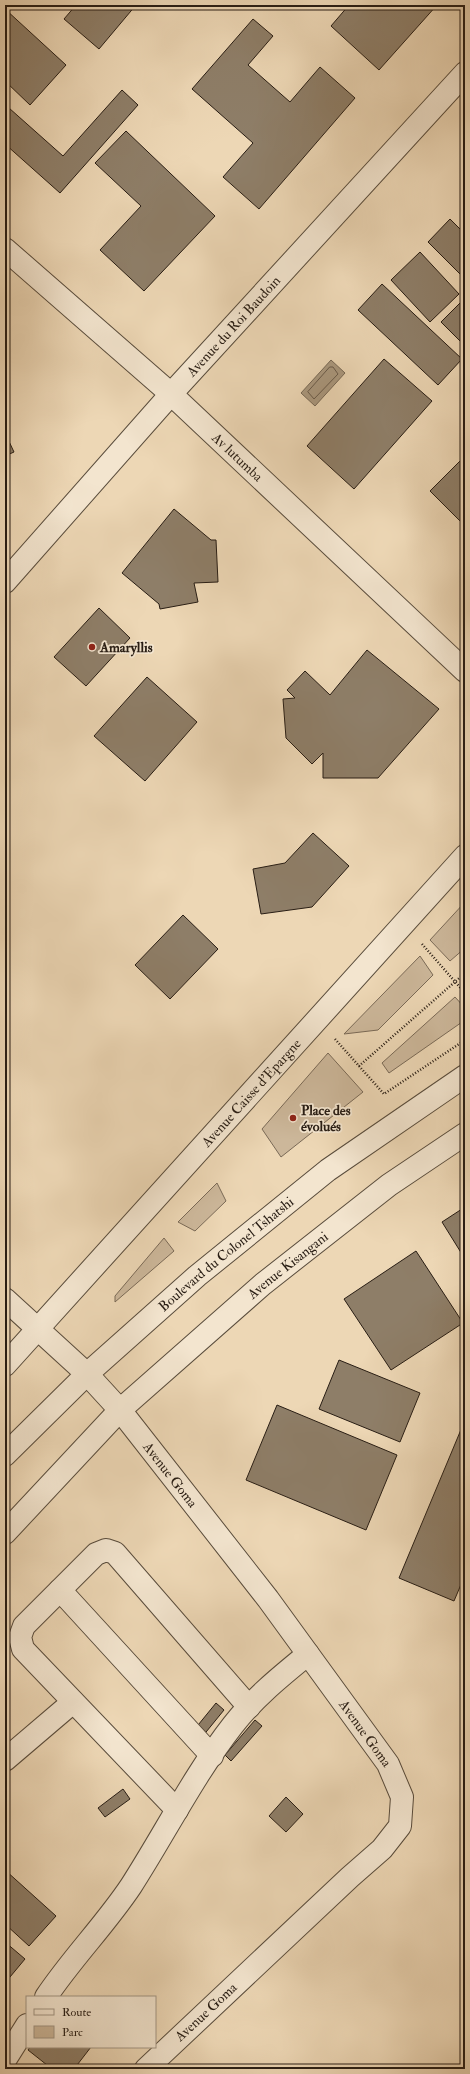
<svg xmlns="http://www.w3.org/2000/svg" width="470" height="2074" font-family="'IM FELL Double Pica',serif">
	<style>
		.green { fill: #ccb79a; stroke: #7a6a57 }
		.water { fill: #aa987e; stroke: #766754 }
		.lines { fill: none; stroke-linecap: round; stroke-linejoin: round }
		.shore { stroke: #695a49; stroke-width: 1 }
		.building { fill: #8e7e68; stroke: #281d14 }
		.minor-casing { stroke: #594c3c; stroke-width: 24 }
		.path { stroke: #281d14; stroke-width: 2.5; stroke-dasharray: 1 2; stroke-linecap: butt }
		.minor { stroke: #f3e5cf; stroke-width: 22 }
		.poi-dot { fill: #8f2418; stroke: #f3e5cf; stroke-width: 1.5 }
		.labels { text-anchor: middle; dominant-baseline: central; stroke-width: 3.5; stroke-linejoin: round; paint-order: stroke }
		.street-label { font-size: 14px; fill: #281d14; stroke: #f3e5cf }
		.poi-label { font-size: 14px; font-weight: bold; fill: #281d14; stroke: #f3e5cf; text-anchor: start }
	</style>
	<rect width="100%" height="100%" fill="#edd7b5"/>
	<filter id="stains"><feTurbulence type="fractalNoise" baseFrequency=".005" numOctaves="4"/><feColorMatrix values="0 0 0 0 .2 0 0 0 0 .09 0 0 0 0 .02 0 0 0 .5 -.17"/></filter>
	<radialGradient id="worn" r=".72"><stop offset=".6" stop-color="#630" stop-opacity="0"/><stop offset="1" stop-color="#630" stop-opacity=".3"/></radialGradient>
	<!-- green -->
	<path class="green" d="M465,902V948L450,961L430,940Z
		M420,956L433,975L378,1030L344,1034Z
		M455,997L465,1008V1020L389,1073L382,1063Z
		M328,1053L363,1092L281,1157L262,1129Z
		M217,1183L226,1201L195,1231L178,1222Z
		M164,1238L174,1251L115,1302V1296Z"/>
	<!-- water -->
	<path class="water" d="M331,360L345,373L315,406L301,393Z"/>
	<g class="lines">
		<!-- shore -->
		<path class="shore" d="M330,367H333L338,374L314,399L308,392Z"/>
	</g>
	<!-- building -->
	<path class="building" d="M76,5H136L99,49L64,19Z
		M349,5H437L379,70L331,26Z
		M5,9L66,65L30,105L5,81Z
		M253,19L273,36L248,65L290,102L320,67L355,98L259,209L223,177L253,143L192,89Z
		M122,90L138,105L60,193L5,144V112L9,108L63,156Z
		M126,131L215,216L144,291L100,250L141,206L95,163Z
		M450,219L465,234V279L428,242Z
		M420,252L459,294L430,322L391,280Z
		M382,284L462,359L438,385L358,310Z
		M465,298V346L441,322Z
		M384,359L432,401L354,489L307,446Z
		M5,433L14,452L5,456Z
		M460,461L465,466V526L430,491Z
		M174,509L211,540H216L218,582L194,583L198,602L160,609L159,604L122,573Z
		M99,608L130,638L86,686L54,657Z
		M367,650L439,709L378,778H323V753L312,764L286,738L283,699L295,698L287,690L305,671L330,695Z
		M147,677L197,722L145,781L94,736Z
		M313,833L349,866L312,907L261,914L253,869L285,863Z
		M183,915L218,949L170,999L135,965Z
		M465,1207V1259L442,1222Z
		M416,1251L463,1323L391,1370L344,1299Z
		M339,1360L420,1393L400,1442L319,1409Z
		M277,1405L397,1455L366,1530L246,1480Z
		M465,1420V1575L454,1601L399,1578Z
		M216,1703L224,1710L202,1737L194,1730Z
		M255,1720L262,1726L231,1761L225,1755Z
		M123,1789L130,1799L105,1817L98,1808Z
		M286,1797L303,1814L286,1832L269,1816Z
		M5,1870L56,1916L29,1946L5,1924Z
		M5,1942L25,1959L5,1983Z
		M30,2047H91L74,2069H52L28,2050Z"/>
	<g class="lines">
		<!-- minor casing -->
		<g class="minor-casing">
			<g id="minor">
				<path id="s1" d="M5,249L171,394L465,671"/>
				<path id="s2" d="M5,582L171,394L465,73"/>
				<path id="s3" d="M5,1299L87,1374L120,1410L268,1599L388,1764L402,1797L400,1826L382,1849L350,1877L146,2069"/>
				<path id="s4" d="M5,1365L465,856"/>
				<path id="s5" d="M5,1455L87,1374L197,1276L328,1170L465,1076"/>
				<path id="s6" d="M5,1533L120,1410L263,1284L389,1185L465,1134"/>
				<path d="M60,1590L212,1756"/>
				<path d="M5,1760L73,1702"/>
				<path d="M177,1810L23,1649L20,1637L24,1626L96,1554L106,1550L115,1553L249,1707"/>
				<path d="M46,1997C72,1958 105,1925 131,1886C165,1833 194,1775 233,1725C255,1697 281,1676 308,1654"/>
				<path d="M5,2060L27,2025"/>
			</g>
		</g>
		<!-- path -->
		<path class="path" d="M422,944L465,993
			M335,1039L359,1066L465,973
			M359,1066L384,1094L465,1040"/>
		<!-- minor -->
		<use href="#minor" class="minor"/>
	</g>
	<!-- markers -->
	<g class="poi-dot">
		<circle cx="92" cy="647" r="4"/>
		<circle cx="293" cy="1118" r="4"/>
	</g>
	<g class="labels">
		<!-- street labels -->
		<g class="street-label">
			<text stroke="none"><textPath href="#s2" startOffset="343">Avenue du Roi Baudoin</textPath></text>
			<text stroke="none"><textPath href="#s1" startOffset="312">Av lutumba</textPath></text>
			<text stroke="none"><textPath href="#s4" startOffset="367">Avenue Caisse d'Epargne</textPath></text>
			<text stroke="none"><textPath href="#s5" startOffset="299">Boulevard du Colonel Tshatshi</textPath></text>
			<text stroke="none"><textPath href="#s6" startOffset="390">Avenue Kisangani</textPath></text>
			<text stroke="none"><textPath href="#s3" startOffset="242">Avenue Goma</textPath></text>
			<text stroke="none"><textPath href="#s3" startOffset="566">Avenue Goma</textPath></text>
			<text transform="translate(206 2012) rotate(-43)">Avenue Goma</text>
		</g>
		<!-- poi labels -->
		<g class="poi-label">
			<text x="100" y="647">Amaryllis</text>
			<text x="301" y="1110">Place des<tspan x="301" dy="16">évolués</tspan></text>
		</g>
	</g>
	<!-- margin -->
	<rect width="470" height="2074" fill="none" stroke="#edd7b5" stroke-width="20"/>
	<rect x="6" y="6" width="458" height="2062" fill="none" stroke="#281d14" stroke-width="2"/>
	<rect x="10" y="10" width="450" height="2054" fill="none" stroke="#281d14"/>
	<!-- legend -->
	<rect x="26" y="1996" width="130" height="52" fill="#f3e5cf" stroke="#a29584"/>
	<rect x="34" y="2009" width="20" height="6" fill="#f3e5cf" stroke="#a29584"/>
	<text x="62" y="2016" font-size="12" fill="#281d14">Route</text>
	<rect x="34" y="2026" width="20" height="12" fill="#ccb79a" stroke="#a29584"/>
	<text x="62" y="2036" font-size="12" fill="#281d14">Parc</text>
	<rect width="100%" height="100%" filter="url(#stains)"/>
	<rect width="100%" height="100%" fill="url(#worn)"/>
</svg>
